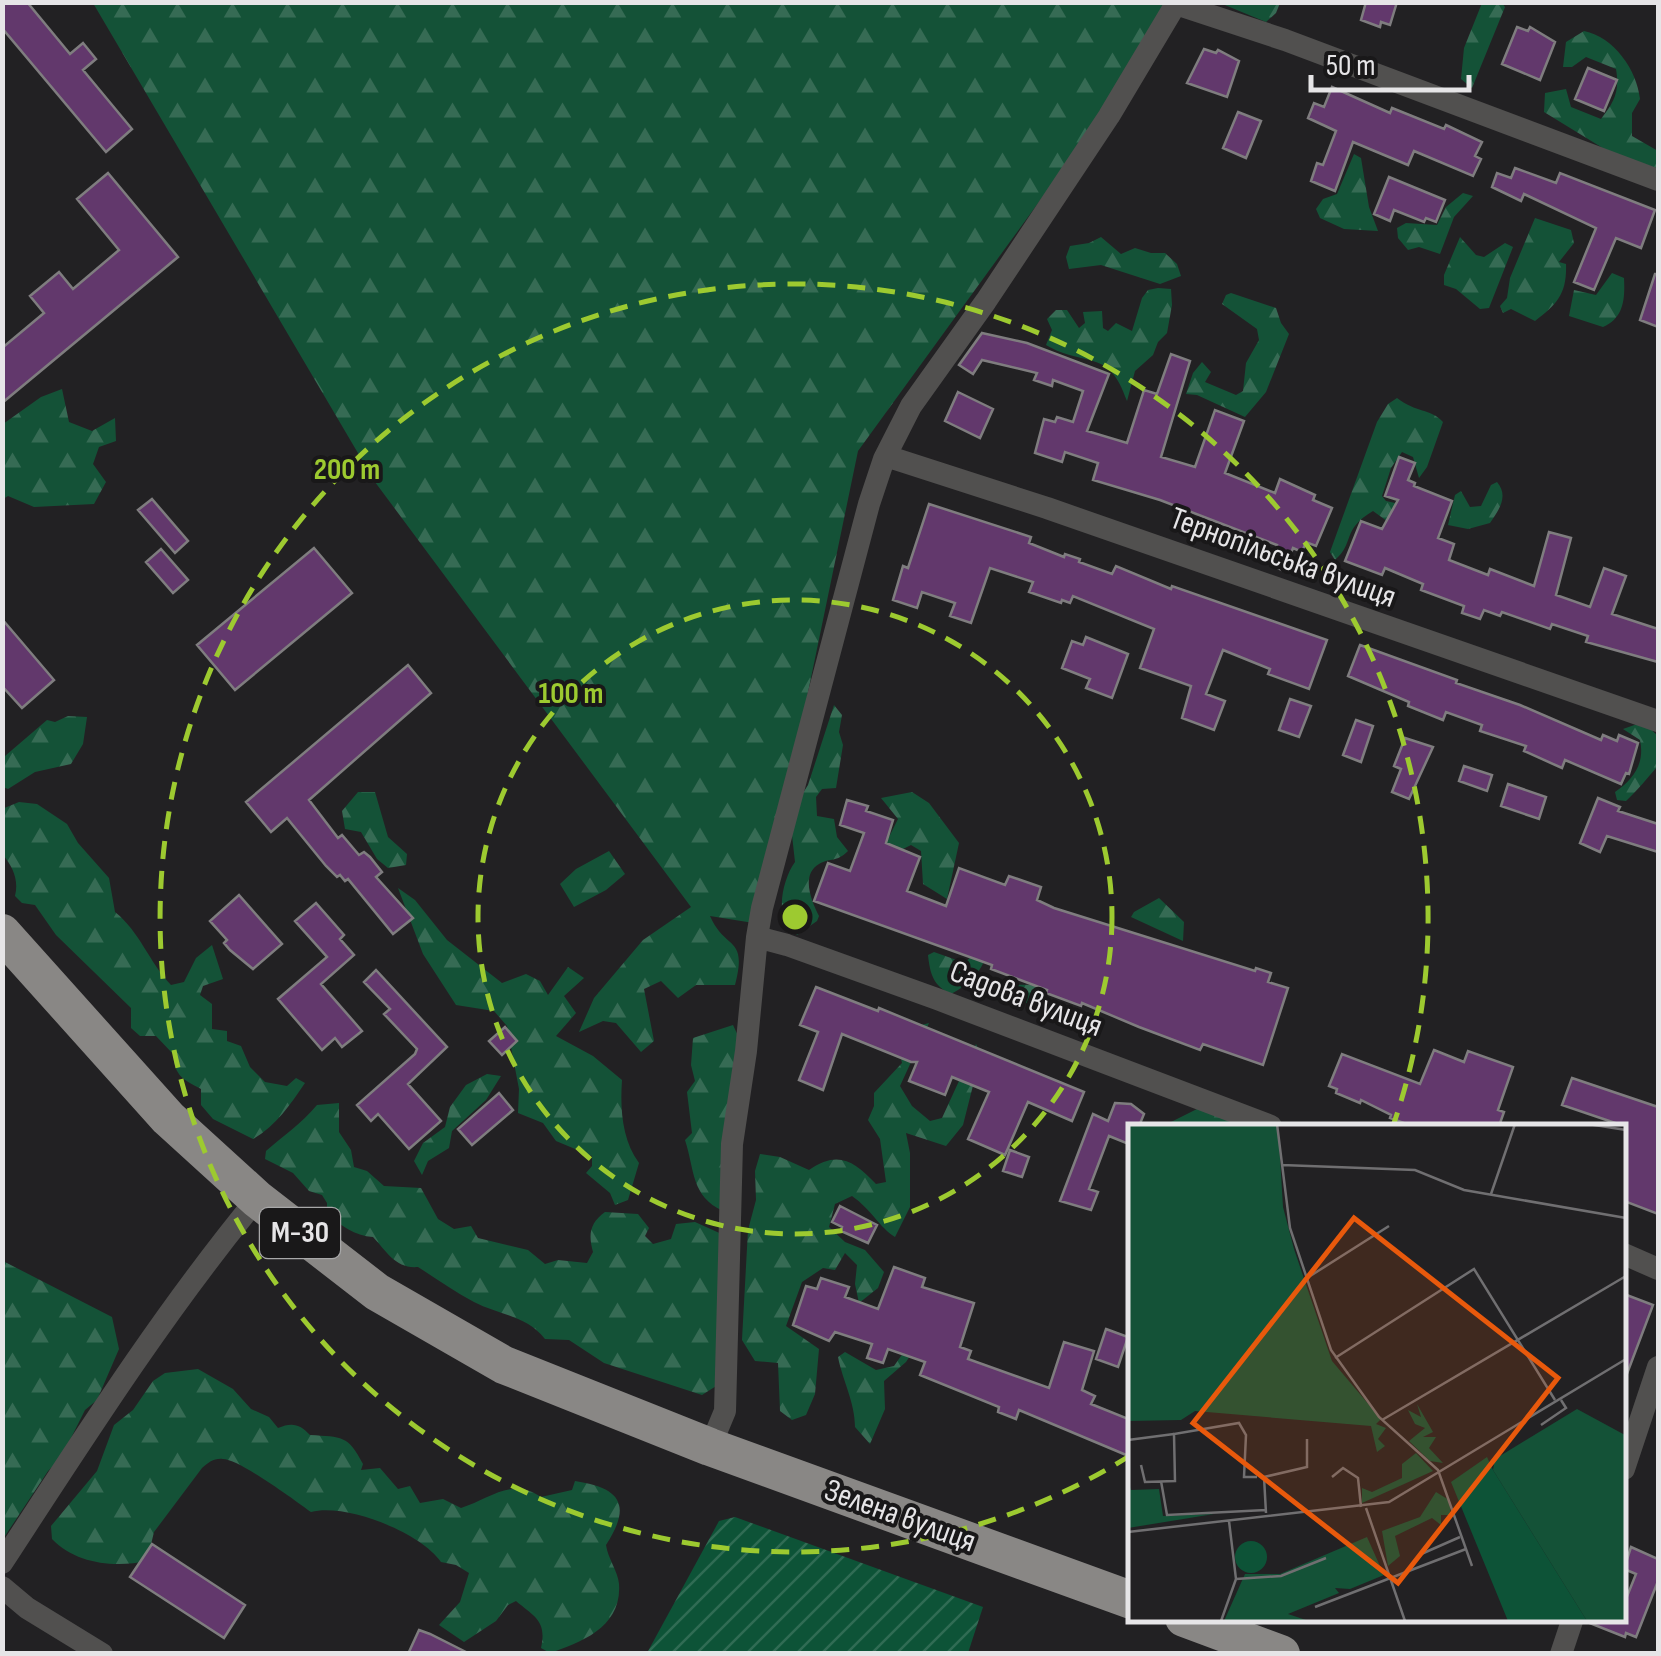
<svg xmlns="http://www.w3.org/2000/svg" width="1661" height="1656" font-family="'Sofia Sans Condensed',sans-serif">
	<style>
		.forest { fill: url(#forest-firs) }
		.garden { fill: url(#garden-furrows) }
		.building { fill: #62386c; stroke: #7f7d7f; stroke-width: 2.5 }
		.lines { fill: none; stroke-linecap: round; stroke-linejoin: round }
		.minor { stroke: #51504f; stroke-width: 22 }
		.trunk { stroke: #898785; stroke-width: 38 }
		.ring { fill: none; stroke: #9dca30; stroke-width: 5; stroke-dasharray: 18 12 }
		.labels { text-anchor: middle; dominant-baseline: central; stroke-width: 8; stroke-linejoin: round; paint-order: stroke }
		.shield { fill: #191819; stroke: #a8a8a9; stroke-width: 2.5 }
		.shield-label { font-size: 30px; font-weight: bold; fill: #e6e5e7 }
		.street-label { font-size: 32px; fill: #e6e5e7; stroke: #191819 }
		.inset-road { fill: none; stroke: #706f71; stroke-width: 2.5 }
		.view { fill: #e8590c; fill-opacity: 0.15; stroke: #e8590c; stroke-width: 5 }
		.inset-edge { fill: none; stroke: #e6e5e7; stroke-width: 5 }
		.centre { fill: #9dca30; stroke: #191819; stroke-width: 5 }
		.ring-label { font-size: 30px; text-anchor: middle; font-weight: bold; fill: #9dca30; stroke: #191819; stroke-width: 8; stroke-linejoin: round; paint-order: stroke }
	</style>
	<defs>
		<pattern id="forest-firs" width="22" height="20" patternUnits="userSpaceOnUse" patternTransform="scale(2.5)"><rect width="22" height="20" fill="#145237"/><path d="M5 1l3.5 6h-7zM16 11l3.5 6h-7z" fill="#366b54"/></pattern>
		<pattern id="garden-furrows" width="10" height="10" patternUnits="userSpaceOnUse" patternTransform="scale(2.5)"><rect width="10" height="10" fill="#0d5337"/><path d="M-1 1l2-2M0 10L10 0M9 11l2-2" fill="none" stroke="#306c54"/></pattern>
	</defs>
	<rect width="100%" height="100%" fill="#222123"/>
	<!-- forest -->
	<path class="forest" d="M93,3H1168L1102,115L858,451L760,924L710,916C725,951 748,935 735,985H696L678,998L661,981L644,989L654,1041L641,1052L616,1023L603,1021L579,1032L594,998L643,940L691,907L375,482Z
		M1220,3H1280L1276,13L1266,22Z
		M1482,3H1502L1505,7L1472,88L1461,79L1464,48Z
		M1584,31C1614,37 1637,70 1640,99L1632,113V136L1658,151V169L1606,150L1544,112L1545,93L1566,89L1571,107L1601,119C1614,102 1620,92 1616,69L1586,57L1572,67H1563L1566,42Z
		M1354,154L1361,158L1369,207L1378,231L1344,229L1320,218L1316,209L1323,199L1337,194Z
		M1463,193L1473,196L1454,217L1440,254L1419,247L1408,250L1398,238L1397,228L1406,223L1437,225L1446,207Z
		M1535,218L1571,230L1574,243L1559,262L1566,264C1567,294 1557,304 1535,321L1511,309L1503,313L1500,306L1507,298L1510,278Z
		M1101,237L1121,254L1135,248L1151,253H1165L1177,264L1181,276L1160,284L1101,265L1069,269L1066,257L1070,246L1089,243Z
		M1460,237L1476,255L1484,257L1505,243L1513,247L1489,308L1480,309L1456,289L1444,285V275Z
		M1612,273L1624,278C1625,299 1624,318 1603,327L1569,316L1574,290L1596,295Z
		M1158,288L1171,289L1172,305L1167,333L1158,342L1153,355L1135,371L1127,401C1109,347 1085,368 1046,345L1052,330L1047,319L1056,310H1067L1079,328L1085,323L1083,312L1102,311L1103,328L1108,331L1116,323L1132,331L1142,298L1148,290Z
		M1231,293L1276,308L1281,323L1289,334L1266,392L1245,417L1197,395L1186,394L1193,373L1202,362L1211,372L1205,382L1236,395L1243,391L1246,363L1259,340L1257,329L1222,304L1226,295Z
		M62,389L69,422L92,431L115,418L116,441L99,447L93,464L106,482L94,504L34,507L8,496L3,499V424L41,397Z
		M1397,398C1416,413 1430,408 1443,422L1427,467L1419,478L1413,457L1402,452L1391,468L1382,496L1386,501L1395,503L1407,516L1391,524L1373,511C1341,530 1355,543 1335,560L1330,552L1377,422L1388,404Z
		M1497,482C1509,496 1499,510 1490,523L1468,529L1448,525L1455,495L1461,491L1470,507L1481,506L1491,485Z
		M834,705L842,715L839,732L843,745L836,788L822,789L816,797L817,816L834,819L837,837L848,851C836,863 831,857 819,864C800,875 812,902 819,916L817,921L797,935C792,927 785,923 783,913C779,899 786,874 795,862L791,826L796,804L808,785Z
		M68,716L87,717L83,744L71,764L35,772L8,789L3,787V755L5,756L47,720L55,722Z
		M1643,722L1658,736V766C1647,778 1638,790 1626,801L1617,800L1615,792C1634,779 1645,763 1640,740L1623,729Z
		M358,792H375L388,837L407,854L406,865L388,868L377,859L361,832L345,829L342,811Z
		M912,792L929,803L959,843L947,899L923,884L921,851L911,845L899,851L884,847L898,819L881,798Z
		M19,802L37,804L67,824L78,843L109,878L115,912C140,932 149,962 171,985L184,982L196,958L212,945L223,979L203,986L200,995L212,1004V1029L227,1031V1041L241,1046L250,1067L265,1082L287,1086L296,1078L305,1083C290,1105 276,1126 253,1139L213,1119L201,1105V1089C184,1080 174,1076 174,1055L156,1036H140L131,1028V1008L56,935L35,905L22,903L15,896C19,880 13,867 3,855L2,809Z
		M609,851L625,874L606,890L574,907L560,884L576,869Z
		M398,888L415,900L447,940L502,983L526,974L540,981L548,995L568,967L584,978L564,996L576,1013L556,1036L593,1056L622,1080C620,1109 622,1140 639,1163L628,1200L615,1205L610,1193L586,1173L592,1166V1156L556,1141L543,1123L518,1113L519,1089L507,1026L494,1011L456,1005L423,954Z
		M1159,898L1184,922L1183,941L1131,917L1134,912Z
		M934,952L965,963L973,954H987C981,973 968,985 951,994C933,986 930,973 928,955Z
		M999,982C1014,989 1026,981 1039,988L1033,1002C1012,1006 1005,1001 994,983Z
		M929,1023L900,1086L912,1106L930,1121L942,1118L976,1044L981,1054L963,1125L946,1146L906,1133L910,1153V1207L895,1237C879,1227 872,1210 852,1196L835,1204L829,1227L845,1242L865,1250L884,1272L878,1288L859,1303L855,1284L857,1265L845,1253L835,1270L823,1268L802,1282L786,1326L819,1349L815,1394L806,1415L792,1420L780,1411L778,1363L755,1361L742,1340L748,1230L756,1200L755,1171L760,1154L780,1157L809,1170C838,1150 854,1161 876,1184L886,1182L880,1139L868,1120L874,1106V1093L902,1063L899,1050L914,1027Z
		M733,1025L740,1040L723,1211C691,1196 695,1171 685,1140L692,1133L687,1092L695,1081L691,1065L693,1038Z
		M487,1074L501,1076L486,1100L452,1131L449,1148L428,1161L422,1175L414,1161L423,1143L445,1127L450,1107L466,1085Z
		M339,1103V1132L351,1150L354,1167L367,1171L384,1186L421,1188L438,1219L454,1229L471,1226L478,1238L528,1250L545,1264L558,1260L587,1263L593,1252C588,1234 590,1223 605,1212L638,1214L649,1228L645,1236L653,1244L671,1239L676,1224L695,1222L726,1236L724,1381L702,1395L604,1363L569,1340L545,1339C526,1315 499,1315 474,1302C455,1292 437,1279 418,1267C396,1269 387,1252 373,1237C355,1236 340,1225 327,1214V1203L322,1195L309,1191L293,1173L265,1159L266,1151C284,1135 301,1124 317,1105Z
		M1199,1108L1229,1121L1227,1126H1163Z
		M3,1261L112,1317L119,1349L97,1400L85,1410L61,1458L48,1471L3,1539Z
		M922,1337L906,1362L884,1381L885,1409L870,1444L855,1427C855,1402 843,1382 838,1357L845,1352L876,1370L894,1366L908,1346Z
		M198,1369L233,1389L251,1409L269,1417L278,1428C292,1422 300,1424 310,1435C342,1437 348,1435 363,1464L361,1470L380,1468L398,1489L410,1486L420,1503L443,1499L461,1508C491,1498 512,1477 541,1497L572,1490L575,1481C621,1488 632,1505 606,1545C608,1559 618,1571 619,1584C622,1627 582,1642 550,1653L541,1648C547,1621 535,1617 516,1601L508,1605L496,1621L464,1642L439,1625L460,1602L469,1573L456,1565L441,1562C420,1532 346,1503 311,1512C296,1501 239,1459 223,1459C214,1458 209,1462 202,1468L154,1532L147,1561C115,1568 76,1564 52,1539L51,1526L97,1471L114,1425L133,1410L153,1381L165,1373Z"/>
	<!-- garden -->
	<path class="garden" d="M735,1517L983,1607L968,1653H647L719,1521Z"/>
	<!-- building -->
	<path class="building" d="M2,2H27L70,54L83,43L96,59L83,70L132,129L106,152L2,28Z
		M1366,2H1397L1390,25L1381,22L1380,27L1361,20Z
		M1517,27L1528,31L1530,27L1555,42L1540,80L1502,64Z
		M1204,49L1216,53L1218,50L1239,61L1227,97L1187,83Z
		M1588,68L1617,80L1604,111L1575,99Z
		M1332,87L1390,113L1392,108L1444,129L1446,125L1482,142L1475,156L1481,159L1473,176L1414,151L1408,165L1353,142L1335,191L1311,181L1317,163L1323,165L1336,131L1308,118L1314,103L1324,107Z
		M1238,112L1261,121L1246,158L1223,148Z
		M1515,168L1556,183L1560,173L1655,210L1641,248L1616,238L1594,290L1574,282L1596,228L1524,194L1521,201L1492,187L1497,173L1511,178Z
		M108,173L178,257L2,403V348L44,313L30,296L59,272L73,289L119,250L77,199Z
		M1389,177L1445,200L1436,222L1426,218L1424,222L1394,210L1390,221L1374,214Z
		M1655,274H1658V327L1640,320Z
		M982,333L1027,343L1109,374L1087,431L1127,443L1144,390L1157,394L1171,354L1190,361L1161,457L1195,467L1215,410L1244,421L1225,473L1275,493L1280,479L1315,495L1313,500L1332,508L1316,546L1306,542L1302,552L1293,548L1284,571L1269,564L1277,545L1160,500L1093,480L1098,463L1065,452L1062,462L1035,453L1044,419L1055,422L1057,417L1073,422L1083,391L1053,380L1052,386L1034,380L1037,373L982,360L973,374L959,365Z
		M958,392L993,409L980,438L945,421Z
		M1399,457L1415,463L1408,480L1415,483L1414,486L1452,501L1438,538L1454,544L1449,560L1488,575L1490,569L1534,586L1549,532L1571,538L1556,595L1590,607L1604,568L1626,576L1612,614L1658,629V662L1586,642L1588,636L1552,624L1550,629L1502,612L1500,616L1484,610L1480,619L1462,613L1464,606L1421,590L1423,584L1385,568L1382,575L1345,561L1361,521L1382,529L1398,500L1385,496Z
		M152,499L188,541L175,553L138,510Z
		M929,504L1031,537L1029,543L1064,557L1065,554L1080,559L1079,562L1112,574L1116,566L1171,589L1172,586L1327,640L1309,689L1268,674L1270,669L1223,650L1206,694L1225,701L1214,730L1182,718L1191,686L1140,668L1154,629L1073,596L1070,603L1062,600L1061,603L1029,592L1033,582L990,568L971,623L950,616L955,603L922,592L917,608L893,600L903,566L908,568Z
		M314,548L352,593L235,690L197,645Z
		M161,549L188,580L173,593L146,562Z
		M2,619L54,680L22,708L2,686Z
		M1086,637L1128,654L1112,698L1086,688L1090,679L1062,668L1072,641L1083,645Z
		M1360,645L1457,680L1456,683L1520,705L1601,740L1603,735L1617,741L1619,735L1638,743L1629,774L1626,773L1621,784L1565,760L1562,768L1524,751L1526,746L1480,731L1482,725L1446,712L1443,720L1408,706L1409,702L1348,676Z
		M408,665L431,693L309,800L338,838L342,835L359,855L364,852L370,857L382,872L376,877L413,918L393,934L348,879L345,881L340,875L337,877L326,866L287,818L271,832L246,802Z
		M1290,699L1311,706L1299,737L1279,730Z
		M1356,720L1373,726L1361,762L1343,755Z
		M1405,738L1433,747L1409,799L1392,792L1401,769L1394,766Z
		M1464,766L1492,775L1487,791L1459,781Z
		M1508,784L1546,797L1539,819L1501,806Z
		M1598,798L1620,807L1618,811L1658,824V852L1607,836L1600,852L1580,843Z
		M847,800L868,806L866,811L893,820L886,843L920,857L907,891L946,906L959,868L1005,885L1009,876L1041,887L1037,900L1054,908L1255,971L1256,968L1271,973L1268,982L1288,988L1263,1065L1203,1044L1200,1050L1139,1027L1082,1003L1081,1006L1046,993L1047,990L991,969L992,965L814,901L828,863L850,871L864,833L840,825Z
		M239,895L282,944L253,969L230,950L224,943L227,940L210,921Z
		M316,903L344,935L340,939L354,955L321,984L362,1031L342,1047L335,1038L322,1050L278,999L327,957L295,921Z
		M376,970L447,1047L408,1084L441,1121L409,1149L378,1114L371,1121L357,1105L415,1054L417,1049L384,1014L390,1009L364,982Z
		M816,987L878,1011L879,1008L1084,1092L1072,1121L1028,1102L1005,1155L968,1139L989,1092L952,1077L945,1095L909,1081L917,1062H911L842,1034L823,1090L799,1080L818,1032L800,1025Z
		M505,1027L517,1041L502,1055L489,1041Z
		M1434,1050L1464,1062L1468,1051L1513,1067L1498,1110L1504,1112L1499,1126H1412L1390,1118L1391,1115L1361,1100L1360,1103L1336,1093L1337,1089L1329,1086L1342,1054L1420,1084Z
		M1572,1078L1658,1107V1214L1624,1201V1126L1562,1105Z
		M499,1093L513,1110L472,1145L458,1129Z
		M1115,1103L1131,1104L1144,1114L1139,1126H1131V1145L1109,1136L1089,1189L1098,1192L1091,1210L1060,1201L1093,1114L1108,1121Z
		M1010,1150L1029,1157L1022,1177L1003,1171Z
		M840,1206L877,1225L868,1243L841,1231L842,1227L832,1222Z
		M894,1267L925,1278L922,1287L974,1303L960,1347L971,1351L968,1359L1049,1388L1064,1342L1094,1351L1082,1390L1095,1396L1091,1404L1131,1420V1457L1019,1410L1016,1419L998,1412L999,1407L920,1375L925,1362L888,1349L883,1363L867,1358L872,1344L835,1332L829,1341L793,1325L806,1286L817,1289L821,1278L849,1287L845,1297L878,1309Z
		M1624,1294L1653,1305L1625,1379H1624Z
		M1106,1329L1128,1337L1118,1367L1096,1359Z
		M152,1544L245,1605L224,1638L130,1577Z
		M1631,1547L1658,1559V1581L1636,1637L1626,1633L1625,1637L1587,1622L1588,1618H1624V1604L1636,1574L1624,1569Z
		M419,1630L430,1634L470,1654H408Z"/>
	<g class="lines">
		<!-- minor -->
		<path class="minor" d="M1176,4L1285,40L1658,180
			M886,456L1047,508L1658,721
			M757,937L787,945L937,999L1271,1126
			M1624,1254L1658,1269
			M710,1447L725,1411L732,1144L746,1051L757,937L762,908L869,504L884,459L911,406L986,301L1109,116L1177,2
			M1624,1469L1658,1367
			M2,1563C83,1439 163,1313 257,1199
			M2,1587L27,1608L102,1654
			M1561,1654L1573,1618"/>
		<!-- trunk -->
		<path class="trunk" d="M2,933L168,1118L257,1199L377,1292L504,1365L710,1447L1131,1600
			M1184,1618L1281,1654"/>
	</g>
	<!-- distance rings -->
	<g class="ring">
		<circle cx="795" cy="917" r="317"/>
		<path d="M1131 1455A634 634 0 1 1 1394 1123"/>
	</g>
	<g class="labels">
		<!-- shield labels -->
		<rect class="shield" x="260" y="1208" width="80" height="50" rx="8"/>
		<g class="shield-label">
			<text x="300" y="1233">М-30</text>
		</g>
		<!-- street labels -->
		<g class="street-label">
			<text transform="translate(1283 558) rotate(20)">Тернопільська вулиця</text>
			<text transform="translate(1026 999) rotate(21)">Садова вулиця</text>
			<text transform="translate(900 1516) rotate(20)">Зелена вулиця</text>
		</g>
	</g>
	<!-- overview -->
	<g transform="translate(1128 1124)">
		<rect width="498" height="498" fill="#222123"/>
		<path d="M107 433a16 16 0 1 1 32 0a16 16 0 1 1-32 0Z" fill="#0d5337"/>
		<path d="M0,0H150L155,83L166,125L204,237L253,295L248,300L258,304L250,315L257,322L249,328L243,302L67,287L53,296L0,297ZM289,280L305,308L295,313H308L301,324L315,339L302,337L281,317L297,304L287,300L280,286L293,293ZM449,285L497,311V497H459L365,346L367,335ZM288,329L305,347L234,379V364L244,368L274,354V340ZM0,358L3,366L31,365L35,392L86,390L0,404ZM308,368L321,376L323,391H313V401L304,394L267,412L272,432L260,442L254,407L292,393ZM239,413L256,451L222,465L207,464L211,469L160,490L181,497H96L117,450H152Z" fill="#145237"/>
		<path d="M359,333L365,346L459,497H380L323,358Z" fill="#0d5337"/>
		<path class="inset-road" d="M149,0L162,104L203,226L251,293L310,346L344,442M460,0L498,6M154,41L287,46L336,66L498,94M363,70L387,0M179,154L261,102M207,234L346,145L427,276M254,296L498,152M413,301L438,284L433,276M0,316L46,310M13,341L17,358L47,357L46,310L111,299L118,311L116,353H129M204,353L215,344L230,354L233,383M33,357L39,391L138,386M238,384L277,497M138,389L136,353L179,343V315M0,408L261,378L498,235M291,431L332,413M108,455L153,452L198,434M187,483L338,425M93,497L108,455L101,397"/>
		<path class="view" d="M226,94L430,254L270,459L65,299Z"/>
		<rect width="498" height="498" class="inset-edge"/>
	</g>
	<circle cx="795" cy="917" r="15" class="centre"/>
	<g class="ring-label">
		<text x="347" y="479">200 m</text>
		<text x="571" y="703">100 m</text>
	</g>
	<!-- border -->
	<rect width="1661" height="1656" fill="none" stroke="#e6e5e7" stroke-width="10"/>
	<!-- scale -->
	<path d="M1311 75v15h158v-15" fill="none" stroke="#e6e5e7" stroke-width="5"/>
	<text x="1326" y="75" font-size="30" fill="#e6e5e7" stroke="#191819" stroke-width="8" paint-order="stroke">50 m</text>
</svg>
